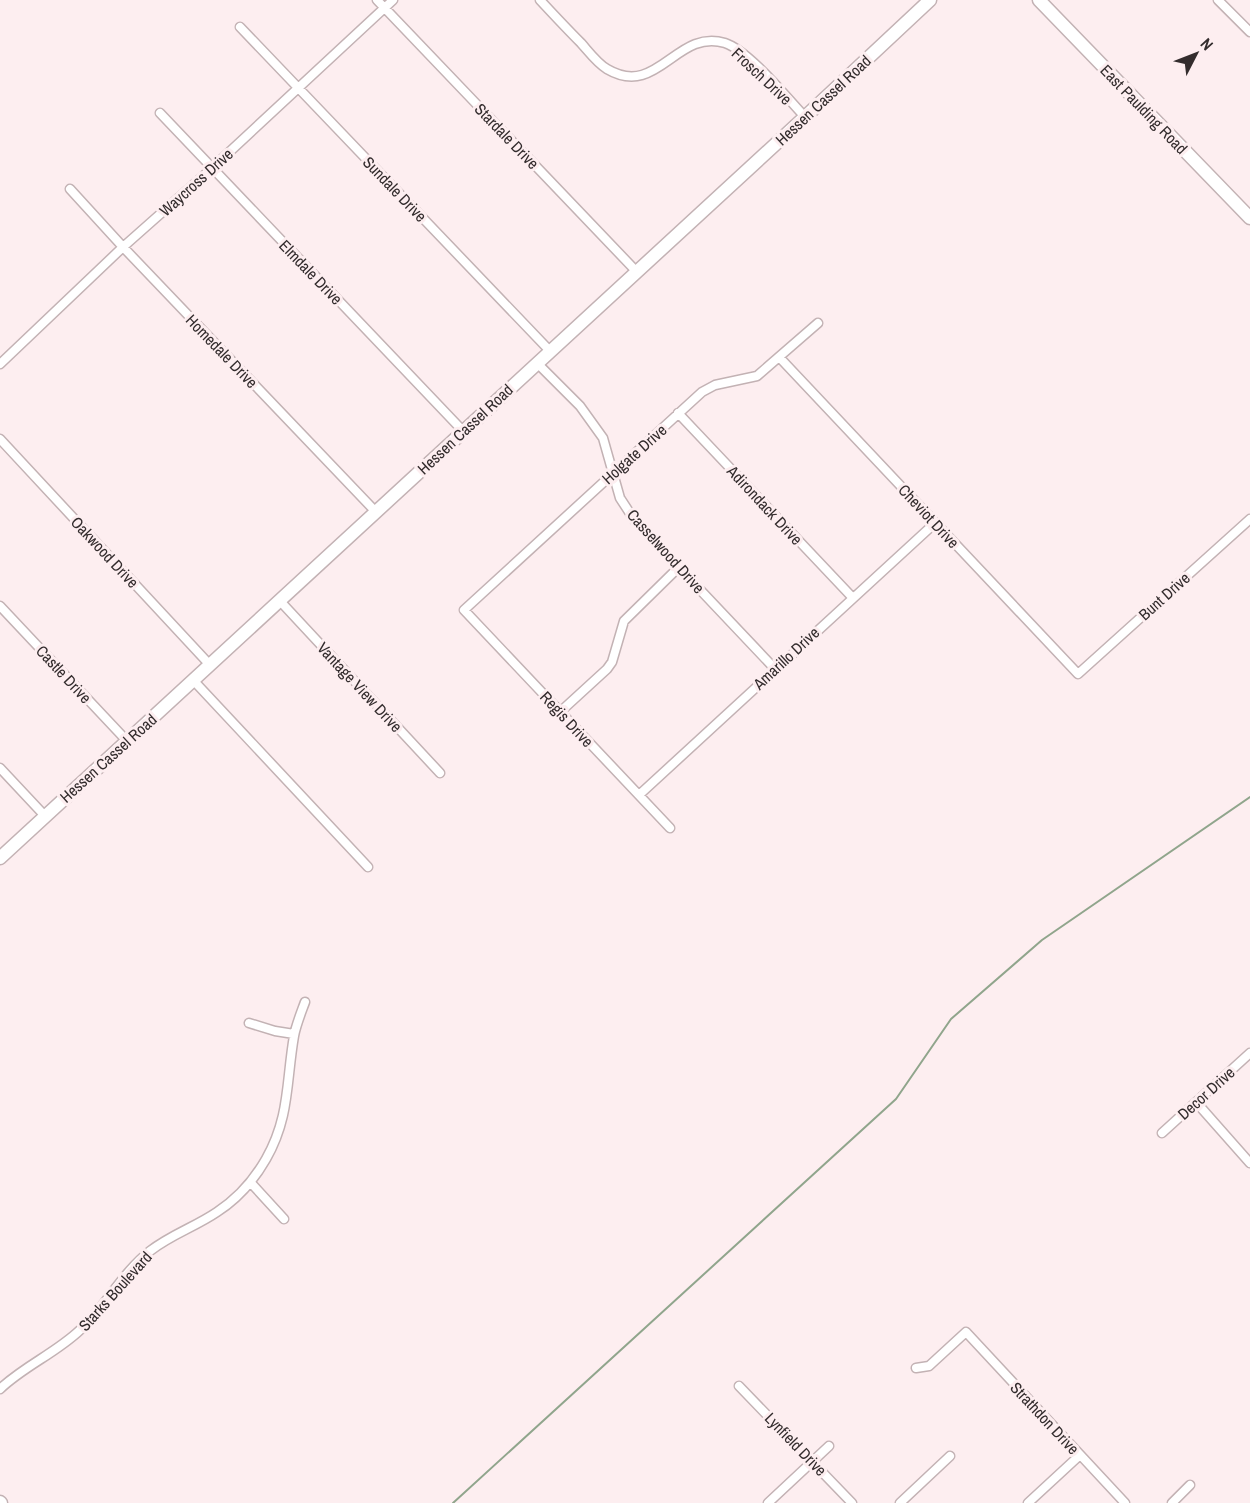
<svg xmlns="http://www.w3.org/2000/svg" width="1250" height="1503" font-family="'Archivo Narrow',sans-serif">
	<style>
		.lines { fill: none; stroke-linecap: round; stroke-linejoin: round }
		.stream { stroke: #90a58c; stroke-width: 2 }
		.minor-casing { stroke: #c3b2b4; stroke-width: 11 }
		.secondary-casing { stroke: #c3b2b4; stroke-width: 15 }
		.minor { stroke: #fff; stroke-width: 8 }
		.secondary { stroke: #fff; stroke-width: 12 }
		.labels { text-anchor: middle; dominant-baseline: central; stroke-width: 6; stroke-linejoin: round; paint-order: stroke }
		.street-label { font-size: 16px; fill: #332c2d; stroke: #fdeef0 }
	</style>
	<rect width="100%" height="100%" fill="#fdeef0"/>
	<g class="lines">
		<!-- stream -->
		<path class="stream" d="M453,1503L896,1099L951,1019L1042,940L1250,797"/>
		<!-- minor casing -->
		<g class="minor-casing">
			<path id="minor" d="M377,0L636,271
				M540,0C553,14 567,29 581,43C589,52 597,63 607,69C658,99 676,28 725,43C749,51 787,98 805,117
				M1218,0L1250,32
				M240,27L550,351
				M160,113L463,431
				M70,189L123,247L376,512
				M780,358L1078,674L1250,519
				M537,363L580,406L603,438L620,498L635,521L775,669
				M0,364L123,247L211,169L393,0
				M678,413L852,597
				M0,439L210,665
				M280,601L440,773
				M0,606L127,741
				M193,680L368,867
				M560,712L607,669L612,662L624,621L679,567
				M0,768L45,816
				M639,795L935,523
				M670,828L464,610L702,392L715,385L757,376L818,323
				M249,1023L275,1031L294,1034
				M1196,1102L1250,1163
				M1162,1133L1250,1053
				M251,1183L284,1219
				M916,1368L929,1366L966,1332L1125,1503
				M739,1386L852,1503
				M0,1389C24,1366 56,1353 80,1330C106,1306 122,1273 150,1251C172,1234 195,1227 217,1212C237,1199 254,1180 266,1159C290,1117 286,1082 294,1036C296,1025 301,1013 305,1002
				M768,1503L829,1446
				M900,1503L950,1456
				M1028,1503L1080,1455
				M1172,1503L1190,1485"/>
		</g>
		<!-- secondary casing -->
		<g class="secondary-casing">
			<path id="secondary" d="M1039,0L1250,218
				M0,858L805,117L930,0
				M0,1502L1,1503"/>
		</g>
		<!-- minor -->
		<use href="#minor" class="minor"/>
		<!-- secondary -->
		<use href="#secondary" class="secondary"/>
	</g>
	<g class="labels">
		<!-- street labels -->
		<g class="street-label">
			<text transform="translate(762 76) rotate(43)">Frosch Drive</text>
			<text transform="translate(823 100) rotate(-43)">Hessen Cassel Road</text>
			<text transform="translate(1144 109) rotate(46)">East Paulding Road</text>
			<text transform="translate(507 136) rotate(46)">Stardale Drive</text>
			<text transform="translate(196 182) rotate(-42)">Waycross Drive</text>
			<text transform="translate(395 189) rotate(46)">Sundale Drive</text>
			<text transform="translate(311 272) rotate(46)">Elmdale Drive</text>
			<text transform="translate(222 351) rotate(46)">Homedale Drive</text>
			<text transform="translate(465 429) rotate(-43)">Hessen Cassel Road</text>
			<text transform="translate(634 454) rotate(-42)">Holgate Drive</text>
			<text transform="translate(765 505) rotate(47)">Adirondack Drive</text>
			<text transform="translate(929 516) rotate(47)">Cheviot Drive</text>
			<text transform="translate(666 551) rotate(48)">Casselwood Drive</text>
			<text transform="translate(105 552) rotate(47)">Oakwood Drive</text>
			<text transform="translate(1164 596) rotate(-42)">Bunt Drive</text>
			<text transform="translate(786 658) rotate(-43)">Amarillo Drive</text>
			<text transform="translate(64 674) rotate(47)">Castle Drive</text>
			<text transform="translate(360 687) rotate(47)">Vantage View Drive</text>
			<text transform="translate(567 719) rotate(47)">Regis Drive</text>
			<text transform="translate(108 758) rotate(-42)">Hessen Cassel Road</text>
			<text transform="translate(1206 1093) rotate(-42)">Decor Drive</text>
			<text transform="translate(115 1291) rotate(-48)">Starks Boulevard</text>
			<text transform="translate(1045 1418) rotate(47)">Strathdon Drive</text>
			<text transform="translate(796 1444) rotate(46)">Lynfield Drive</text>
		</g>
	</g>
	<!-- north arrow -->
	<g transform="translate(1196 54) rotate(48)" stroke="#fdeef0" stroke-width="4.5" paint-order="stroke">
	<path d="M0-4.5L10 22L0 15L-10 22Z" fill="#332c2d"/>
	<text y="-9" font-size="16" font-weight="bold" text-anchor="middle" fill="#332c2d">N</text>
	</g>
</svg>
